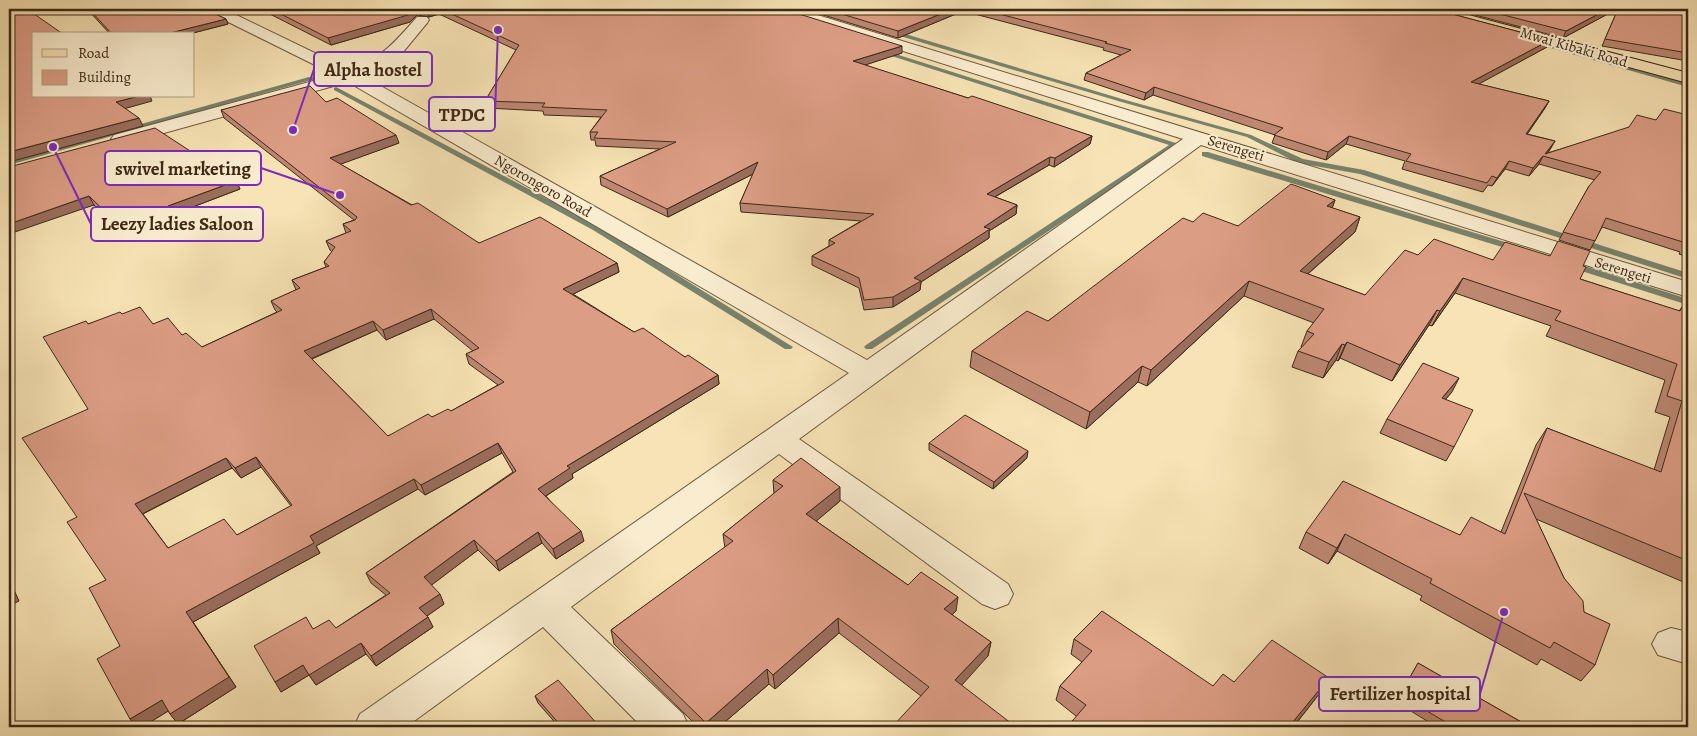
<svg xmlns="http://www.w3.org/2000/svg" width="1697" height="736" font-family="Alegreya,serif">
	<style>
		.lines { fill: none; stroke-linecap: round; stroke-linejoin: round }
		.stream { fill: #78836d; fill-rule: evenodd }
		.minor-casing { stroke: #6c583e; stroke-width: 2 }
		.major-casing { stroke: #3e2916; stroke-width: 2 }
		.minor { fill: #faedcf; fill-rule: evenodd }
		.major { fill: #f7e3b5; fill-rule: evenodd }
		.wall { fill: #bd8772; stroke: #3e2916; fill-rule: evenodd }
		.shaded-wall { fill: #9a6e5d; stroke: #3e2916 }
		.building { fill: #dc9d85; stroke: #3e2916; fill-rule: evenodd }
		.labels { text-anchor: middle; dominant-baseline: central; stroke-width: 4.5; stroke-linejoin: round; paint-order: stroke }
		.far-street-label { font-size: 15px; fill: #3e2916; stroke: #faedcf }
		.leader { fill: none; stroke: #7b2cbf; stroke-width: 2 }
		.callout-dot { fill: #7b2cbf; stroke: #faedcf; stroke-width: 2 }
		.callout { fill: #faedcf; stroke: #7b2cbf; stroke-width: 2 }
		.callout-label { font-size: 19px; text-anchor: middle; font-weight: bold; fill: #3e2916 }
	</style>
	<rect width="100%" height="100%" fill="#f7e3b5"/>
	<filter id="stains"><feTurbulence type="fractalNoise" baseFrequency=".004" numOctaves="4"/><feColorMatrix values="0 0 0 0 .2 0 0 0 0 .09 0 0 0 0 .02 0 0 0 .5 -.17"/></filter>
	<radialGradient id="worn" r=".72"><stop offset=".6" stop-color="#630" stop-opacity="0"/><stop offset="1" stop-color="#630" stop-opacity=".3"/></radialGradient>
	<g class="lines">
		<!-- stream -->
		<path class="stream" d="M892,30L1122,99L1251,135L1303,159L1364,170L1688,273V279L1360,174L1298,163L1247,137L1118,101L890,33L889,32Z
			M1535,40L1688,83V87L1533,43L1532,42Z
			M879,50H883L1179,144L872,349H866L864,347L866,345L1169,145L879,52Z
			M309,77H329L332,79L329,81L311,80L9,165V161Z
			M336,87L599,226L793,347L791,349H785L593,230L334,90V88Z
			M1202,152H1208L1518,246L1519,248L1515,251L1512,250L1202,156Z
			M1572,262L1688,299V305L1569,267L1568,265Z"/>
		<!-- minor casing -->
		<g class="minor-casing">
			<path id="minor" d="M206,9H224L350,70C385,55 393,44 417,17H427L429,20L427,23L399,57L382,68L363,76L867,360L1183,139L779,12L777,9H798L1688,282V297L1201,145L799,439L1008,584L1013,594L1008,604L995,609L982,604L779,454L571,607L683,714L689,727H642L543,627L406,727H354L360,714L849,373L348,82L128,143L121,145L114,143L111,139L114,135L335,75L208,12Z
				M1671,628L1688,632V664L1658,655L1652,644L1658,633Z"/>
		</g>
		<!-- major casing -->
		<g class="major-casing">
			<path id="major" d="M1423,9H1446L1688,73V83L1425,12Z"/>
		</g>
		<!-- minor -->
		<use href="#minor" class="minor"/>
		<!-- major -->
		<use href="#major" class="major"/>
	</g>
	<!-- wall -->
	<path class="wall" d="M87,9H205L226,19L228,24L189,34H110Z
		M228,9H233L234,12Z
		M260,9H783L902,53L864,65L968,98L1092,136L1090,144L1054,167L1049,165L995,197L1017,205L1016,214L989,231V238L921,282L920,290L893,307L864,310L859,288L812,265V256L829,246V240L861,221L741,212L740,203L753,174L668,217L601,185L600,176L660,149L596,146L595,140H591L590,132L601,117L544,115L543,111L487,108L485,101L516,50L439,14L429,17L417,15L410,22L331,45Z
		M804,9H1433L1550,40L1547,47L1478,84L1549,101L1545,108L1527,134L1555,141L1548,153L1656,120L1688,115V257L1679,254L1680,252L1602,227L1590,250L1559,240L1589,186L1595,180L1539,164L1529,176L1505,169L1492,186L1488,185L1483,192L1402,169L1405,161L1346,144L1326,160L1272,143L1275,135L1153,95L1144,100L1084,80L1086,73L1121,55L1103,50L1104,48L963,11L898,38Z
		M1452,9H1617L1563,38Z
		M1618,9H1688V61L1602,46Z
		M326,102L399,143L340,164L479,243L617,263L619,272L573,294L634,332L685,357L718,375L719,384L572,474L573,478L546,496L584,541L556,559L542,543L499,571L478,550L431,585L444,604L427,616L433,627L376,666L366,654L316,685L309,675L281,692L313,629L336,628L386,595L371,583L366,573L513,472L502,453L425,495L418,489L316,546L320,553L193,622L236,687L178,724L168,711L142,727H137L130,719L120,646L106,580L77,517L88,409V324L122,314L153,324L182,335L202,347L277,312L275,310L271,301L296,290L292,280L326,267L324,262L332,252L330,250L326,241L346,233L343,224L354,220L224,118L221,110ZM434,319L473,351L466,354L469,364L498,385L451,411L432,417L388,436L312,359L377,330L386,340ZM261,467L291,506L237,535L168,548L143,514L232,468L241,478Z
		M9,167L236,181L240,189L174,214L177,220L127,237L94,205Z
		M1335,200L1332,208L1360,217L1355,232L1308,274L1365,295L1418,255L1583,266L1580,279L1679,311L1682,307L1688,309V584L1536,519L1564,578L1584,612L1595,665L1581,681L1541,659L1537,665L1420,600L1422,596L1337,551L1328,564L1299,548L1306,532L1460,535L1501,532L1536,445L1547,428L1654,470L1670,417L1655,412L1665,380L1546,336L1551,326L1455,293L1432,326L1429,325L1392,381L1340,358L1338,361L1336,360L1323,378L1292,367L1298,351L1302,347H1301L1307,331L1314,323L1244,296L1147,386L1138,382L1086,429L970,367L972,351L1048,321L1193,222L1238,226Z
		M1452,392L1445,399L1454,447L1446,461L1380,433L1387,419Z
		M929,443L1027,458L993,489L929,450Z
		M773,480L840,501L816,521L908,585L956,611L952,615L991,642L988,656L921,696L839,633L775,689L769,684L719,727H698L614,644L611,630L725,548L723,534L774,494Z
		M1074,639L1213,686L1234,682L1329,678L1320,693L1295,725L1076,716L1056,700L1060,686L1082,662L1071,654Z
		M1418,663L1530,727H1437L1396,702Z
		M535,696L600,727H559L538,703Z"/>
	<!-- shaded-wall -->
	<path class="shaded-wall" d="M415,9L417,15L410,22L331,45L328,38Z
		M432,9H438L439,14L429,17L427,10Z
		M953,9H963V11L898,38V31Z
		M1608,9H1617L1563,38L1566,31Z
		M226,19L228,24L189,34H166Z
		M1550,40L1547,47L1468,90L1471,82Z
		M902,46V53L853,69V61Z
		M1154,87L1153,95L1144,100L1146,93Z
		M139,96H150L152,101L120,110L116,102Z
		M1549,101L1545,108L1522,142L1526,134Z
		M139,118L143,126L9,162V152Z
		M396,135L399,143L333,167L330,158Z
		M1092,136L1090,144L1054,167L1055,158Z
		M1349,136L1346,144L1326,160L1328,152Z
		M1555,141L1545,157V154Z
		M1543,156L1539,164L1529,176L1533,168Z
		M1050,157L1049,165L986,202L987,194Z
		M1509,161L1505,169L1492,186L1497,178Z
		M758,162L759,171L668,217L667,209Z
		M236,181L240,189L174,214L177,220L127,237L122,228L168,206Z
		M89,196L94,205L9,234V224Z
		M1335,200L1330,214L1327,206Z
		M1017,205L1016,214L989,231V238L921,282L920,290L893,307V297L914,278L984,227Z
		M1360,217L1355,232L1294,286L1300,271Z
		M9,260L12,266L9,267Z
		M617,263L619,272L565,298L563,289Z
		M1463,278L1455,293L1432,326L1440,311Z
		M1249,281L1244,296L1147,386L1151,370Z
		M431,309L434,319L386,340L383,330Z
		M1437,310L1429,325L1392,381L1400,365Z
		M373,321L377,330L308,360L304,351Z
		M1347,342L1340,358L1338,361L1345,345Z
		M1342,344L1336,360L1323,378L1329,362Z
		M1142,366L1138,382L1086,429L1090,412Z
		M718,375L719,384L572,474L573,478L541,499L538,489L567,466Z
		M1459,378L1452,392L1435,412L1442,398Z
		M498,443L502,453L425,495L421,485Z
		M1028,451L1027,458L993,489L994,482Z
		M256,457L261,467L241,478L235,468Z
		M226,458L232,468L142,514L135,504Z
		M414,479L418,489L316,546L320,553L193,622L236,687L178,724L170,714L186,612L310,536Z
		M840,487V501L807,529L806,514Z
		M581,531L584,541L556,559L553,549Z
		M538,532L542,543L499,571L496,561Z
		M1345,534L1337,551L1328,564L1337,548Z
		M474,540L478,550L429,587L424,577Z
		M9,579L19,601L9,606Z
		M440,594L444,604L424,618L419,608Z
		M958,597L956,611L943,624L944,609Z
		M428,617L433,627L376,666L371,656Z
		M838,618L839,633L775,689L773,675Z
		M991,642L988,656L953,695L955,680Z
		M361,643L366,654L316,685L309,675L281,692L275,682L303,665Z
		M767,669L769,684L719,727H706V723Z
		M1329,678L1320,693L1293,727L1292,723Z
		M162,700L170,710L142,727H137L130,719Z"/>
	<!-- building -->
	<path class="building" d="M9,9H27L63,34H34V96H139L116,102L139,118L9,152Z
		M89,9H205L226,19L166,34H112Z
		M271,9H415L408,15L328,38Z
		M417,9H432L427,10Z
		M441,9H783L902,46L853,61L968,98L972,96L1092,136L1055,158L1050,157L987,194L1017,205L984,227L990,229L914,278L921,281L893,297L864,300L859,278L812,256L835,243L829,240L874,214L740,203L758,162L667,209L600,176L676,142L594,138L598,132H590L607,110L542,107L545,103L485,101L519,45Z
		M825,9H953L898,31Z
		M980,9H1433L1550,40L1471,82L1549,101L1526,134L1555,141L1545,154L1629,127L1637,115L1656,120L1664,109L1688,115V246L1685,245L1686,243L1606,218L1595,241L1563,232L1589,186L1601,172L1543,156L1533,168L1509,161L1497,178L1492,176L1487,183L1406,161L1411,154L1349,136L1328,152L1274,135L1283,128L1154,87L1146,93L1086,73L1131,50L1105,43L1107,42Z
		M1480,9H1608L1566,31Z
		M1618,9H1688V53L1605,39Z
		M310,86L326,102L337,98L396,135L330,158L411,205L418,203L479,243L540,217L617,263L563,289L634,332L643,328L685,357L688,355L718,375L567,466L570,468L538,489L581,531L553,549L538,532L496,561L474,540L424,577L440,594L419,608L428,617L371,656L361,643L309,675L303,665L275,682L254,646L306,617L313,629L329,620L336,628L390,593L366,573L516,471L498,443L421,485L414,479L310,536L314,543L186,612L229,677L170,714L162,700L130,719L97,659L120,646L89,588L106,580L67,522L77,517L22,438L88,409L43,337L86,321L88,324L120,312L122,314L140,307L153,324L168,318L182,335L186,333L202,347L282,310L271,301L300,288L292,280L329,266L324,262L335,247L326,241L351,231L343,224L355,220L357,217L221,110ZM431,309L479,348L466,354L504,382L451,411L448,409L432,417L428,414L388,436L304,351L373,321L383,330ZM256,457L292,505L237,535L224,519L168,548L135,504L226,458L235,468Z
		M155,128L236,181L168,206L173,211L122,228L89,196L9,224V167Z
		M1291,184L1335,200L1327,206L1360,217L1300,271L1365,295L1405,250L1418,255L1434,239L1493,260L1505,242L1550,256L1558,241L1590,251L1583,266L1586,267L1580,279L1680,311L1682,307L1688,309V561L1524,493L1564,578L1583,601L1584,612L1610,624L1595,665L1554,642L1550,648L1430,583L1432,579L1345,534L1337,548L1306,532L1343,481L1460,535L1471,517L1505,534L1547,428L1661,472L1682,401L1667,396L1677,364L1555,320L1561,311L1463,278L1440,311L1437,310L1400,365L1347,342L1345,345L1342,344L1329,362L1298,351L1314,334L1307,331L1324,309L1249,281L1151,370L1142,366L1090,412L972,351L1027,311L1048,321L1183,218L1193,222L1203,213L1238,226Z
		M1423,363L1459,378L1442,398L1473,410L1454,447L1387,419Z
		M965,415L1028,451L994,482L929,443Z
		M801,458L840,487L806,514L908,585L921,572L958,597L944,609L991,642L955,680L1016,727H892L929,687L838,618L773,675L767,669L706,723L611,630L733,541L723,534L783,486L773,480Z
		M9,585L13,594L9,596Z
		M1102,611L1213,686L1223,674L1234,682L1272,640L1329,678L1292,723L1298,727H1067L1086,705L1060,686L1092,651L1074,639Z
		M1418,663L1530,727H1454L1400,695Z
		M558,680L600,727H562L535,696Z"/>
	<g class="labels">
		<!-- far-street labels -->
		<g class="far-street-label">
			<text transform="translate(1574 47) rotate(16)">Mwai Kibaki Road</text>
			<text transform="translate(1236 148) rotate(17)">Serengeti</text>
			<text transform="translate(543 186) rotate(30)">Ngorongoro Road</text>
			<text transform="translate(1623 270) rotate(17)">Serengeti</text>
		</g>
	</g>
	<!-- callouts -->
	<path class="leader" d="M293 130L314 69M498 30L495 114M340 195L261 168M53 147L91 224M1504 612L1480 694"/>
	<g class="callout-dot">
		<circle cx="293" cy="130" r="5"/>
		<circle cx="498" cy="30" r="5"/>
		<circle cx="340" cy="195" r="5"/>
		<circle cx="53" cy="147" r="5"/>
		<circle cx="1504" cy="612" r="5"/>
	</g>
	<g class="callout">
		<rect x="314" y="52" width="118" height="34" rx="5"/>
		<rect x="429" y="97" width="66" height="34" rx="5"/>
		<rect x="105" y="151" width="156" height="34" rx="5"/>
		<rect x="91" y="207" width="172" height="34" rx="5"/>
		<rect x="1319" y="677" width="161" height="34" rx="5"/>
	</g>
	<g class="callout-label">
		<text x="373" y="76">Alpha hostel</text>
		<text x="462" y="121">TPDC</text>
		<text x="183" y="175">swivel marketing</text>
		<text x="177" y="230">Leezy ladies Saloon</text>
		<text x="1400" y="700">Fertilizer hospital</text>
	</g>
	<!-- margin -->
	<rect width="1697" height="736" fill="none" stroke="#f7e3b5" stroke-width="30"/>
	<rect x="10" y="10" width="1677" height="716" fill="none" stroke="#3e2916" stroke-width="2.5"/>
	<rect x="15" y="15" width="1667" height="706" fill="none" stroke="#3e2916"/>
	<!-- legend -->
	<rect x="32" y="32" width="162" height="65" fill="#faedcf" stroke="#af9f85"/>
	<rect x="42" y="49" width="25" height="8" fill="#f7e3b5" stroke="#af9f85"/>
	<text x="78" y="58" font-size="15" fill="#3e2916">Road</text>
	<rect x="42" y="70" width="25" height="15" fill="#dc9d85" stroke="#af9f85"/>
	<text x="78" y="82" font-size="15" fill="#3e2916">Building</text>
	<rect width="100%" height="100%" filter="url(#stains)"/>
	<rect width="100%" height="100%" fill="url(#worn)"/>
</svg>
